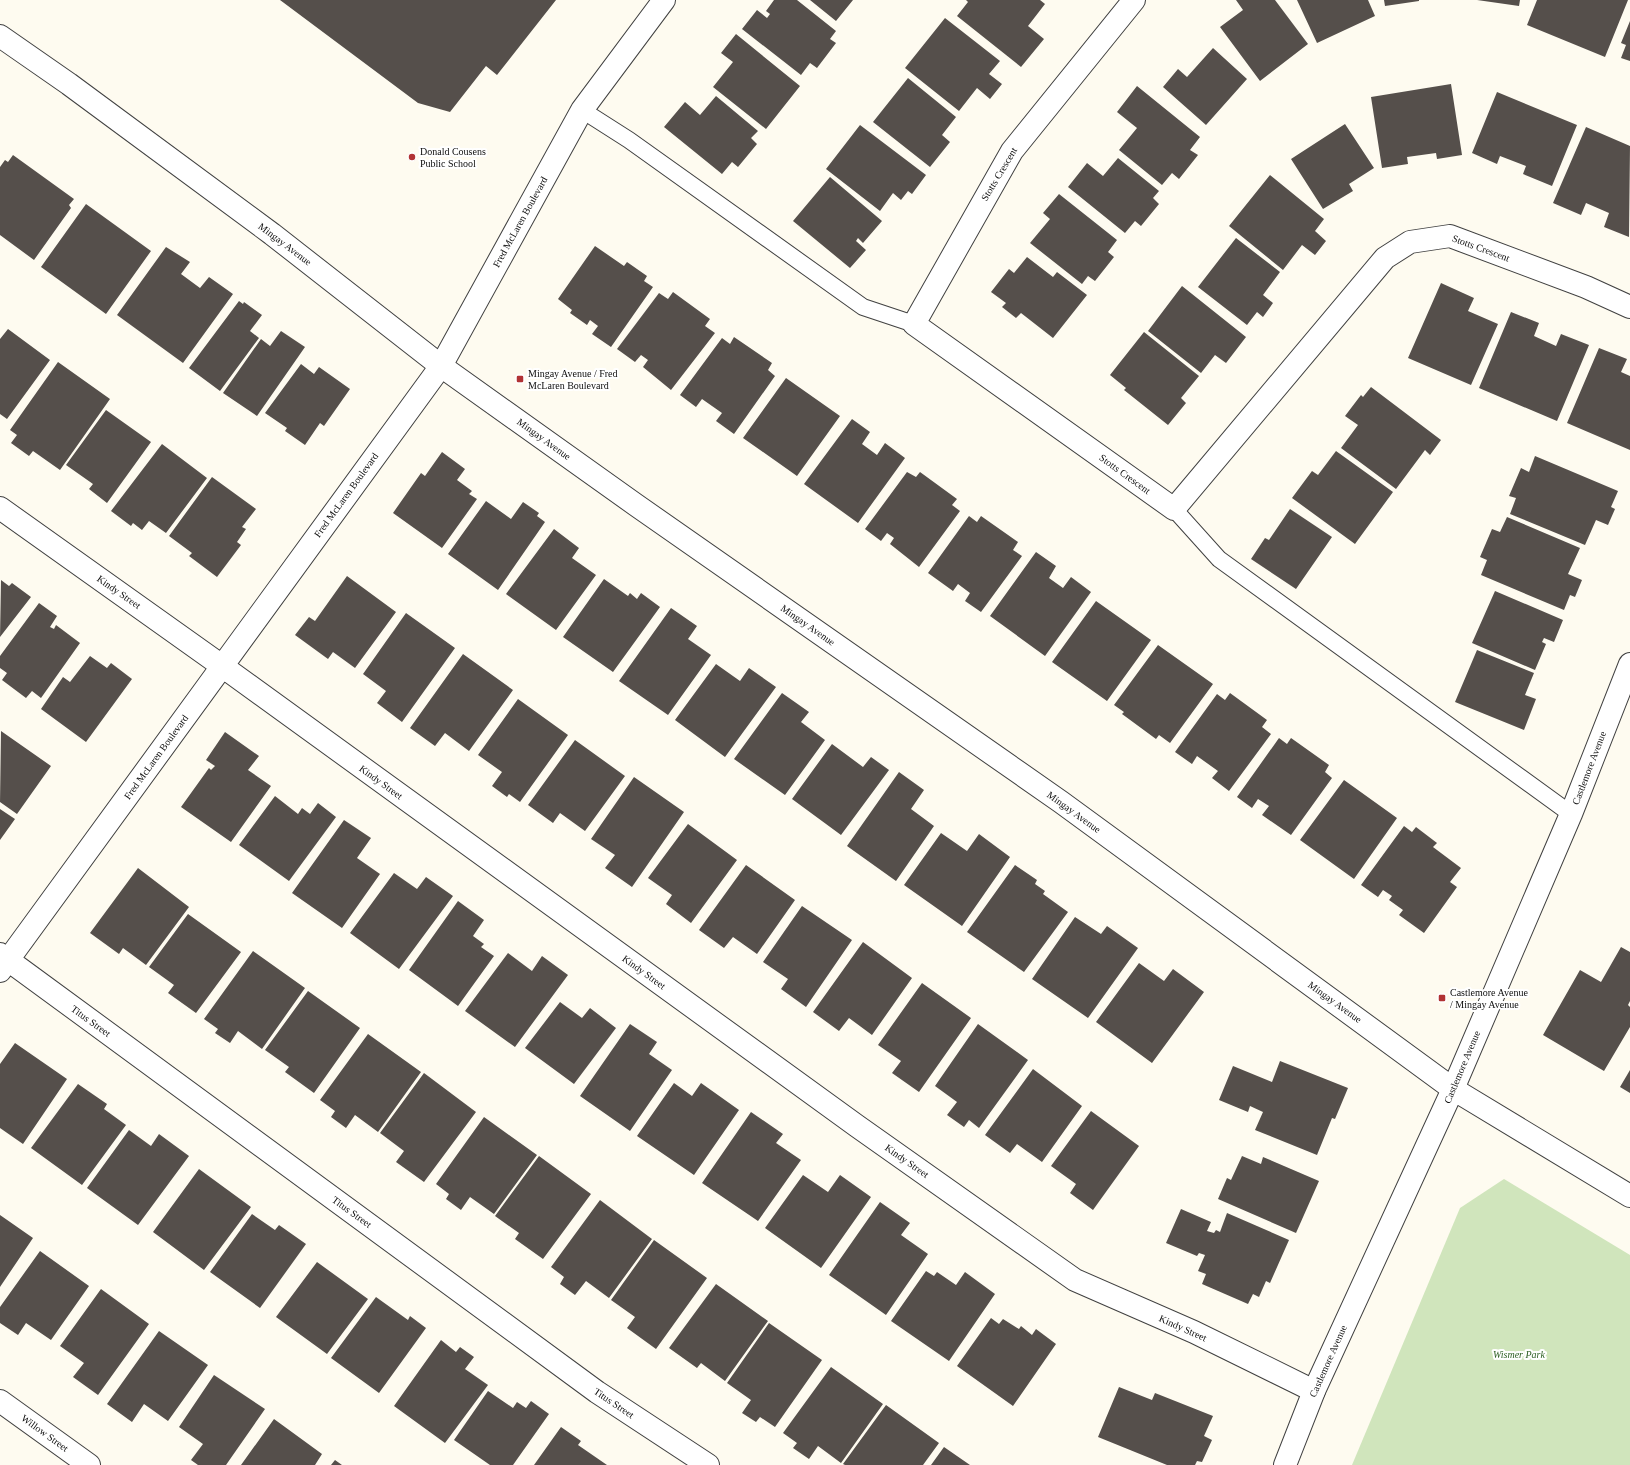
<svg xmlns="http://www.w3.org/2000/svg" width="1630" height="1465" font-family="Georgia,serif">
	<style>
		.green { fill: #d0e5bc }
		.building { fill: #554f4b }
		.lines { fill: none; stroke-linecap: round; stroke-linejoin: round }
		.service-casing { stroke: #414141; stroke-width: 18 }
		.minor-casing { stroke: #414141; stroke-width: 24 }
		.tertiary-casing { stroke: #414141; stroke-width: 24 }
		.service { stroke: #fff; stroke-width: 16 }
		.minor { stroke: #fff; stroke-width: 22 }
		.tertiary { stroke: #fff; stroke-width: 22 }
		.poi-dot { fill: #b13234; stroke: #fff; stroke-width: 1.5 }
		.labels { text-anchor: middle; dominant-baseline: central; stroke-width: 4; stroke-linejoin: round; paint-order: stroke }
		.poi-label { font-size: 10px; fill: #0e0e0e; stroke: #fff; text-anchor: start }
		.street-label { font-size: 10px; fill: #0e0e0e; stroke: #fff }
		.park-label { font-size: 10px; font-style: italic; fill: #2e6024; stroke: #fff }
	</style>
	<rect width="100%" height="100%" fill="#fefbf0"/>
	<!-- green -->
	<path class="green" d="M1504,1179L1630,1255V1465H1352L1460,1208Z"/>
	<!-- building -->
	<path class="building" d="M280,0H556L497,75L486,66L450,112L418,103Z
		M774,0H797L836,31L830,39L836,43L817,68L810,63L801,75L742,29L757,10L767,18L770,14L766,11Z
		M810,0H853L836,21Z
		M966,0H1040L1045,4L1028,26L1044,39L1021,67L957,16L968,2Z
		M1236,0H1275L1308,44L1260,81L1220,27L1243,10Z
		M1297,0H1368L1375,16L1317,43Z
		M1384,0H1419V1L1385,6Z
		M1477,0H1520L1519,6Z
		M1537,0H1628L1605,57L1527,25Z
		M945,18L1000,61L989,74L1002,84L990,99L977,88L959,111L905,68Z
		M1630,21V61L1621,58L1626,45L1621,43Z
		M736,34L800,86L766,129L713,87L733,62L721,53Z
		M1213,48L1247,79L1206,125L1163,87L1178,69L1187,77Z
		M908,78L956,117L942,135L950,142L930,167L873,122Z
		M1451,84L1462,155L1437,159L1436,153L1407,157L1408,164L1382,168L1371,97Z
		M1137,86L1200,137L1190,150L1198,155L1179,179L1172,173L1162,185L1119,150L1137,128L1117,112Z
		M1497,92L1577,125L1552,186L1523,174L1526,166L1500,156L1497,164L1472,153Z
		M716,96L758,131L751,138L757,144L738,167L732,162L722,174L664,127L685,102L700,115Z
		M1345,124L1374,168L1349,184L1353,191L1323,209L1291,159Z
		M860,125L926,175L912,194L908,191L901,200L893,193L880,211L826,169Z
		M1586,127L1630,146L1629,237L1604,227L1609,213L1586,203L1581,215L1553,203Z
		M13,155L74,199L69,205L71,208L34,260L0,235V167L5,160L8,162Z
		M1118,158L1159,191L1153,198L1159,204L1141,226L1135,221L1125,233L1068,187L1087,163L1103,176Z
		M1270,175L1324,219L1315,231L1326,241L1315,255L1302,245L1283,270L1229,226Z
		M830,177L882,221L863,243L858,238L856,241L866,250L850,268L793,221Z
		M1059,194L1117,240L1108,252L1114,257L1095,281L1088,276L1082,284L1030,243L1050,219L1043,213Z
		M86,204L151,251L106,314L41,267Z
		M1236,238L1280,272L1263,295L1273,303L1263,317L1257,312L1247,325L1198,287Z
		M595,246L624,266L627,262L647,276L644,281L653,287L611,347L592,334L598,326L590,320L587,325L570,313L572,310L558,299Z
		M166,247L190,262L181,274L200,288L209,277L233,294L183,363L117,315Z
		M1027,257L1053,277L1057,272L1087,295L1053,338L1021,313L1016,318L1002,307L1006,303L991,292L1009,269L1014,273Z
		M1441,283L1474,298L1468,311L1498,324L1471,385L1408,358Z
		M1182,286L1246,337L1226,363L1215,355L1201,373L1148,331Z
		M673,292L710,319L705,326L715,333L671,390L643,367L648,360L641,355L635,362L617,349L659,293L668,299Z
		M239,301L243,304L244,302L262,315L250,331L259,338L220,391L189,368Z
		M1511,312L1539,323L1534,336L1556,346L1561,334L1589,345L1557,421L1479,388Z
		M8,329L50,360L7,419L0,414V339Z
		M281,331L305,347L257,416L223,393L261,339L270,346Z
		M1144,332L1199,376L1181,398L1186,403L1168,425L1124,390L1126,388L1110,375Z
		M734,337L772,363L768,370L775,376L734,434L716,421L722,413L702,399L696,407L680,395L722,338L730,344Z
		M1599,348L1627,359L1621,372L1630,376V450L1567,423Z
		M58,362L110,399L60,470L33,451L29,456L11,443L17,435L10,430Z
		M301,364L314,374L319,367L350,389L324,426L320,423L305,445L285,431L287,428L265,413Z
		M786,378L840,416L797,476L743,438Z
		M1371,387L1441,440L1430,455L1425,450L1396,489L1341,448L1358,425L1345,416L1361,395L1363,397Z
		M106,410L151,442L107,503L89,489L93,484L66,465Z
		M852,419L870,432L862,444L877,455L885,443L905,458L858,523L804,484Z
		M162,444L207,478L166,533L149,521L142,530L133,523L131,526L111,511Z
		M1336,451L1393,492L1355,544L1292,498L1312,471L1318,475Z
		M442,452L465,469L457,480L472,491L469,494L477,499L442,548L393,513L421,473L425,476Z
		M1535,456L1618,491L1611,507L1615,509L1608,525L1596,520L1585,545L1510,514L1516,498L1509,496L1521,468L1529,472Z
		M907,472L916,477L920,472L957,499L952,505L960,511L919,567L890,544L894,538L887,533L881,541L865,529Z
		M212,477L256,509L242,527L246,529L237,542L241,545L217,577L189,556L192,553L169,536Z
		M486,501L511,519L523,502L539,513L537,516L545,522L498,590L448,554Z
		M1290,509L1332,537L1296,589L1251,559L1265,538L1269,540Z
		M969,516L977,522L981,516L1018,542L1013,550L1022,556L981,612L965,601L970,593L958,584L953,591L928,573Z
		M1507,517L1580,548L1568,574L1582,580L1575,597L1570,595L1564,610L1481,575L1487,560L1480,557L1492,529L1500,532Z
		M554,529L579,548L572,558L596,575L556,630L506,594Z
		M1036,552L1056,566L1049,578L1063,588L1071,577L1091,592L1045,656L990,616Z
		M347,576L396,612L355,668L333,652L328,659L295,635L309,617L315,621Z
		M604,579L628,596L630,593L637,599L641,593L660,607L613,672L563,637Z
		M1,580L9,586L12,583L31,597L0,637Z
		M1495,591L1563,620L1554,642L1544,638L1542,642L1546,644L1535,670L1472,643Z
		M1096,601L1151,640L1107,701L1052,662Z
		M39,603L57,616L50,627L54,629L56,625L80,643L41,698L32,691L26,698L2,680L7,673L0,668V656Z
		M671,608L697,626L688,639L711,655L668,715L619,681Z
		M406,613L455,648L402,722L377,703L386,691L363,674Z
		M1158,645L1213,684L1170,743L1159,735L1156,739L1122,714L1124,712L1114,705Z
		M1477,650L1534,673L1525,695L1536,699L1524,730L1455,702Z
		M463,654L513,690L469,751L445,733L435,746L410,728Z
		M90,656L107,668L111,663L132,679L86,742L41,709L63,677L70,682Z
		M716,664L740,681L749,668L776,687L725,757L675,720Z
		M782,693L809,712L801,722L825,740L785,795L734,759Z
		M1230,693L1267,720L1262,727L1271,734L1229,791L1212,778L1218,771L1197,756L1192,764L1175,752L1217,694L1225,700Z
		M518,699L568,735L520,802L509,794L507,797L492,786L502,772L478,755Z
		M1,731L51,766L17,814L0,802Z
		M225,732L259,756L248,770L271,786L231,842L181,807L209,768L211,770L215,766L206,760Z
		M1279,738L1287,744L1291,738L1329,765L1325,772L1332,778L1291,835L1262,815L1269,806L1258,799L1252,808L1237,797Z
		M575,740L625,776L585,831L560,813L553,823L528,805Z
		M832,744L863,767L871,757L889,770L841,835L792,799Z
		M899,772L924,790L911,809L934,826L896,881L847,846Z
		M634,777L684,812L632,887L605,868L615,855L591,839Z
		M1344,780L1397,818L1354,879L1300,840Z
		M275,796L298,814L302,808L310,814L318,803L336,817L289,881L239,845Z
		M0,809L15,819L0,840Z
		M344,820L371,838L357,858L380,874L342,928L292,893Z
		M688,824L737,860L691,923L666,904L672,895L648,878Z
		M1404,826L1412,832L1416,827L1437,843L1433,847L1461,868L1450,882L1457,887L1424,933L1399,915L1403,910L1389,900L1392,896L1383,890L1378,897L1361,885Z
		M941,833L967,851L979,834L1010,857L962,926L904,885Z
		M746,865L795,900L757,954L733,937L724,948L699,930Z
		M1015,865L1037,880L1035,884L1045,891L1043,894L1068,912L1024,972L967,932Z
		M138,868L189,907L146,965L123,948L119,954L90,933Z
		M394,873L417,889L426,877L453,896L399,969L350,933Z
		M458,901L484,920L473,936L484,944L481,947L494,956L458,1006L409,970Z
		M802,906L852,940L806,1007L781,989L788,979L763,962Z
		M188,914L241,952L196,1013L168,993L174,985L149,967Z
		M1075,917L1101,934L1107,926L1138,948L1088,1018L1032,979Z
		M863,942L912,978L872,1035L849,1018L839,1031L813,1012Z
		M1621,947L1630,952V1001L1628,1005L1630,1007V1027L1604,1071L1543,1035L1580,970L1601,982Z
		M253,951L305,988L262,1049L238,1031L230,1043L215,1033L218,1029L204,1019Z
		M508,953L532,971L542,956L568,975L515,1047L465,1011Z
		M1139,963L1164,981L1173,969L1204,992L1152,1063L1096,1022Z
		M922,983L971,1018L919,1092L892,1073L901,1061L878,1045Z
		M308,991L360,1028L314,1093L285,1072L289,1067L265,1050Z
		M560,1002L582,1018L590,1008L616,1028L574,1084L525,1048Z
		M630,1024L657,1042L649,1054L672,1070L630,1131L580,1096Z
		M978,1024L1028,1060L979,1128L969,1120L964,1127L947,1115L957,1102L935,1086Z
		M368,1034L421,1072L378,1132L355,1115L346,1128L331,1117L335,1111L320,1100Z
		M15,1043L67,1079L23,1144L0,1128V1064Z
		M1280,1061L1348,1088L1335,1119L1332,1118L1317,1155L1255,1130L1263,1112L1250,1106L1248,1112L1219,1100L1233,1066L1272,1082Z
		M1033,1069L1082,1106L1042,1162L1017,1144L1010,1153L985,1135Z
		M1630,1070V1093L1620,1087Z
		M424,1073L476,1112L424,1182L396,1162L404,1151L380,1133Z
		M674,1083L692,1096L701,1083L739,1110L694,1175L637,1136Z
		M78,1084L107,1104L104,1109L126,1125L82,1185L31,1148Z
		M1091,1111L1139,1146L1093,1210L1070,1193L1076,1184L1051,1166Z
		M751,1112L783,1134L776,1143L801,1160L758,1221L702,1183Z
		M484,1117L537,1155L494,1214L470,1197L461,1210L446,1199L449,1194L436,1184Z
		M129,1130L151,1146L159,1134L189,1156L138,1225L87,1188Z
		M539,1156L591,1194L543,1259L515,1239L519,1233L495,1216Z
		M1242,1156L1261,1164L1263,1157L1319,1181L1296,1233L1218,1199L1227,1178L1231,1180Z
		M199,1169L251,1207L204,1270L153,1232Z
		M803,1175L828,1192L840,1175L871,1197L821,1268L765,1228Z
		M600,1200L652,1239L609,1298L586,1281L575,1295L560,1284L564,1277L551,1267Z
		M880,1202L910,1223L901,1235L928,1254L886,1315L829,1275Z
		M1181,1209L1211,1222L1207,1231L1214,1233L1216,1230L1220,1232L1227,1213L1289,1240L1270,1283L1266,1281L1259,1297L1253,1294L1248,1304L1202,1284L1206,1274L1198,1271L1205,1255L1199,1253L1197,1256L1166,1243Z
		M252,1214L275,1230L279,1225L306,1244L260,1308L210,1272Z
		M0,1215L33,1238L0,1287Z
		M654,1240L707,1278L656,1349L627,1328L635,1317L611,1300Z
		M40,1251L89,1286L51,1340L26,1323L18,1335L0,1323V1307Z
		M317,1262L368,1299L327,1354L276,1317Z
		M926,1271L934,1276L937,1272L956,1285L965,1272L995,1294L949,1361L891,1321Z
		M716,1284L768,1321L725,1381L701,1363L697,1368L669,1348Z
		M101,1289L149,1324L98,1395L73,1377L84,1363L60,1346Z
		M376,1297L408,1320L410,1316L426,1328L379,1393L331,1358Z
		M991,1318L999,1324L1003,1319L1019,1329L1021,1326L1032,1335L1036,1329L1056,1344L1013,1406L957,1366Z
		M769,1323L822,1360L775,1427L760,1417L756,1422L742,1413L751,1400L727,1383Z
		M159,1331L208,1365L168,1421L144,1404L132,1422L107,1404Z
		M441,1340L456,1352L460,1347L474,1357L465,1369L488,1385L445,1443L394,1406Z
		M831,1367L883,1404L841,1463L818,1446L809,1459L793,1448L797,1443L783,1433Z
		M214,1375L265,1409L226,1465H198L191,1460L203,1444L179,1427Z
		M1119,1387L1152,1400L1155,1393L1213,1416L1204,1436L1212,1440L1202,1462L1197,1461L1195,1465H1167L1098,1437Z
		M488,1391L513,1408L517,1402L526,1408L531,1401L549,1414L513,1465H490L454,1440Z
		M886,1405L939,1443L923,1465H845L843,1464Z
		M274,1419L322,1454L315,1465H241Z
		M561,1427L581,1441L578,1445L607,1465H534Z
		M944,1447L970,1465H931Z
		M335,1460L342,1465H331Z"/>
	<g class="lines">
		<!-- service casing -->
		<g class="service-casing">
			<path id="service" d="M582,110L629,140L863,307L914,324
				M1174,509L1219,559L1571,814"/>
		</g>
		<!-- minor casing -->
		<g class="minor-casing">
			<path id="minor" d="M1134,0L1012,151L914,324L1174,509L1385,258L1410,242L1450,236L1586,287L1630,307
				M0,508L222,666L857,1126L1075,1280L1194,1332L1314,1391
				M0,954L597,1392L708,1465
				M0,971L441,366L582,110L664,0
				M0,1401L89,1465"/>
		</g>
		<!-- tertiary casing -->
		<g class="tertiary-casing">
			<path id="tertiary" d="M0,36L69,84L272,234L441,366L636,505L1061,802L1453,1089L1630,1196
				M1285,1465L1314,1391L1453,1089L1571,814L1630,664"/>
		</g>
		<!-- service -->
		<use href="#service" class="service"/>
		<!-- minor -->
		<use href="#minor" class="minor"/>
		<!-- tertiary -->
		<use href="#tertiary" class="tertiary"/>
	</g>
	<!-- markers -->
	<g class="poi-dot">
		<circle cx="412" cy="157" r="4"/>
		<rect x="516" y="375" width="8" height="8" rx="2"/>
		<rect x="1438" y="994" width="8" height="8" rx="2"/>
	</g>
	<g class="labels">
		<!-- poi labels -->
		<g class="poi-label">
			<text x="420" y="151">Donald Cousens<tspan x="420" dy="12">Public School</tspan></text>
			<text x="528" y="373">Mingay Avenue / Fred<tspan x="528" dy="12">McLaren Boulevard</tspan></text>
			<text x="1450" y="992">Castlemore Avenue<tspan x="1450" dy="12">/ Mingay Avenue</tspan></text>
		</g>
		<!-- street labels -->
		<g class="street-label">
			<text transform="translate(999 174) rotate(-59)">Stotts Crescent</text>
			<text transform="translate(520 222) rotate(-61)">Fred McLaren Boulevard</text>
			<text transform="translate(285 244) rotate(37)">Mingay Avenue</text>
			<text transform="translate(1481 248) rotate(20)">Stotts Crescent</text>
			<text transform="translate(544 439) rotate(36)">Mingay Avenue</text>
			<text transform="translate(1125 474) rotate(36)">Stotts Crescent</text>
			<text transform="translate(346 495) rotate(-54)">Fred McLaren Boulevard</text>
			<text transform="translate(119 592) rotate(35)">Kindy Street</text>
			<text transform="translate(808 625) rotate(35)">Mingay Avenue</text>
			<text transform="translate(156 757) rotate(-54)">Fred McLaren Boulevard</text>
			<text transform="translate(1589 768) rotate(-69)">Castlemore Avenue</text>
			<text transform="translate(381 782) rotate(36)">Kindy Street</text>
			<text transform="translate(1074 812) rotate(36)">Mingay Avenue</text>
			<text transform="translate(644 972) rotate(36)">Kindy Street</text>
			<text transform="translate(1335 1002) rotate(36)">Mingay Avenue</text>
			<text transform="translate(91 1021) rotate(36)">Titus Street</text>
			<text transform="translate(1462 1067) rotate(-67)">Castlemore Avenue</text>
			<text transform="translate(907 1161) rotate(35)">Kindy Street</text>
			<text transform="translate(352 1212) rotate(36)">Titus Street</text>
			<text transform="translate(1183 1328) rotate(24)">Kindy Street</text>
			<text transform="translate(1328 1361) rotate(-66)">Castlemore Avenue</text>
			<text transform="translate(614 1403) rotate(34)">Titus Street</text>
			<text transform="translate(45 1433) rotate(36)">Willow Street</text>
		</g>
		<!-- park labels -->
		<g class="park-label">
			<text x="1519" y="1354">Wismer Park</text>
		</g>
	</g>
</svg>
